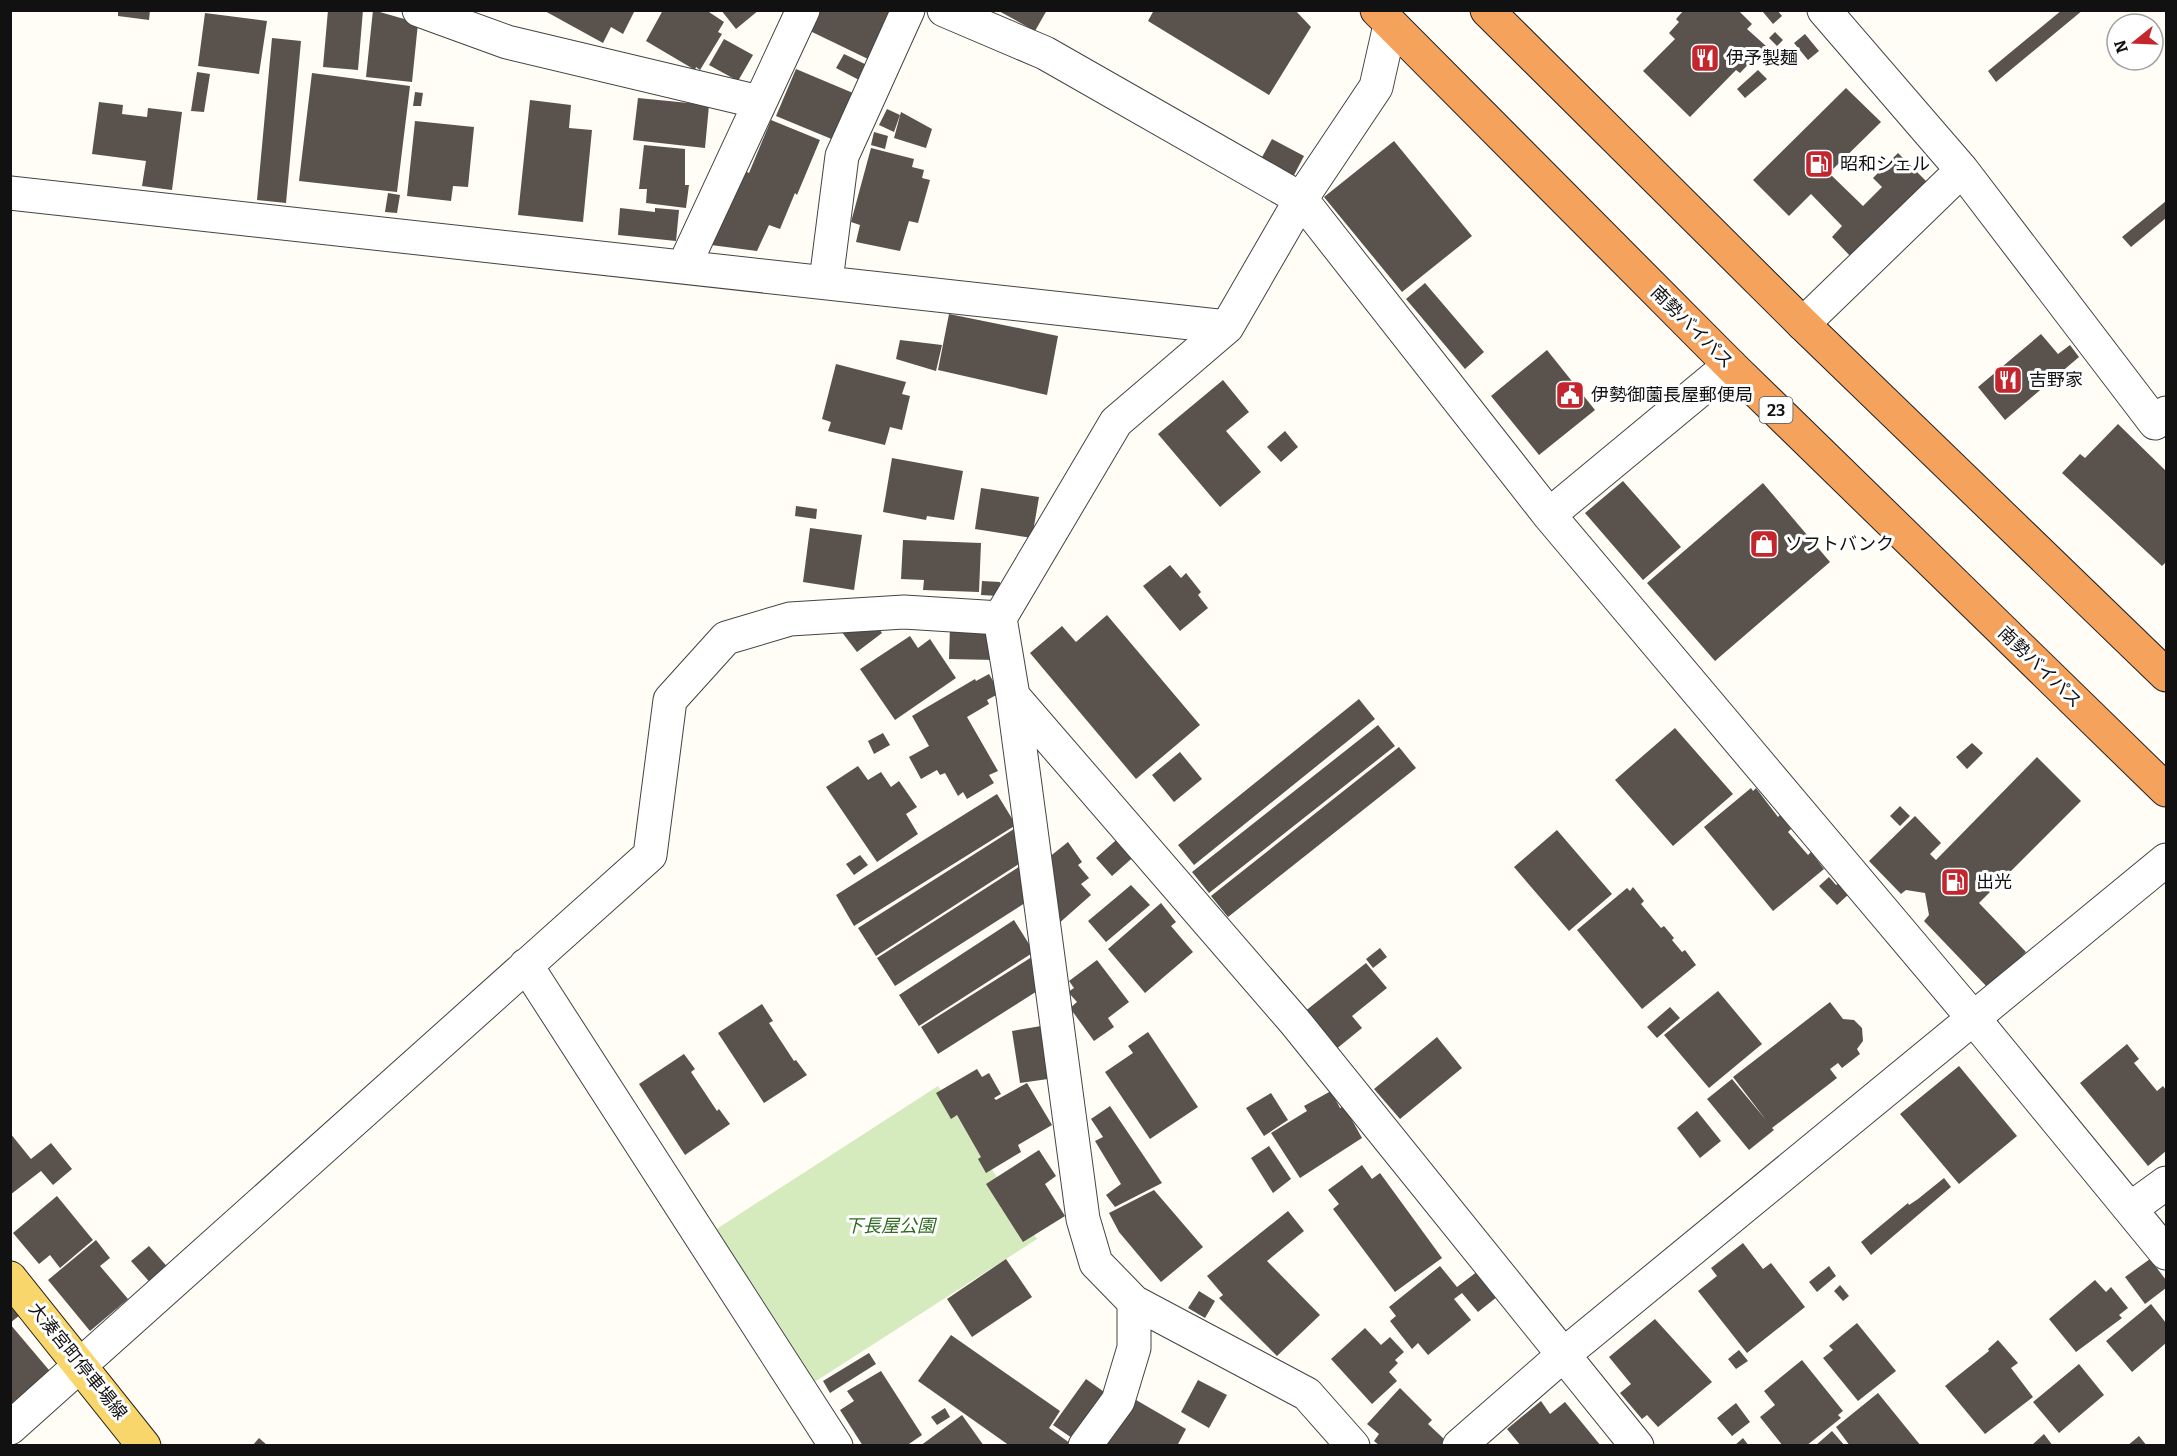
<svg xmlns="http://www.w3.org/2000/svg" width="2177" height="1456" font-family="Bitter,'Noto Sans JP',serif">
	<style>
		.green { fill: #d5ebbd }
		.building { fill: #5a524d }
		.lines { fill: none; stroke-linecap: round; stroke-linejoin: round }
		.minor-casing { stroke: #444; stroke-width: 35 }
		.major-casing { stroke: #222; stroke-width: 35 }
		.highway-casing { stroke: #222; stroke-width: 35 }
		.minor { stroke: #fff; stroke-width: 33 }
		.major { stroke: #f9d66b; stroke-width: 33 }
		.highway { stroke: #f5a25d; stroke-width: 33 }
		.labels { text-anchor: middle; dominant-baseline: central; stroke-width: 6; stroke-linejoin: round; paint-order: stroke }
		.shield { fill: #fff; stroke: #585858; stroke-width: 1.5 }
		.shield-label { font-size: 16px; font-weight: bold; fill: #111 }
		.poi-label { font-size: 18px; fill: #111; stroke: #fff; text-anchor: start }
		.street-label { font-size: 18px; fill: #111; stroke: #fff }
		.park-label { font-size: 18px; font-style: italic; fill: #2f6b1f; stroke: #fff }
	</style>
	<rect width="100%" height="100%" fill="#fffdf5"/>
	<!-- green -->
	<path class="green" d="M938,1086L1037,1239L813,1383L715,1230Z"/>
	<!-- building -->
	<path class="building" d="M118,10H150L149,20L118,16Z
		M328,10H363L358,70L323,67Z
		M373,10L418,23L412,82L366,77Z
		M543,10H635L623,34L611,27L603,43Z
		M663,10H706L724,22L718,32L722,34L700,70L696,67L695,70L646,41Z
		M721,10H759L736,29Z
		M820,10H891L868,59L810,31Z
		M997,10H1047L1035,31Z
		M1154,10H1295L1311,27L1269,95L1148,21Z
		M1684,10H1738L1752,24L1747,29L1766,46L1740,73L1736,70L1690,117L1643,71L1675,39L1669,33L1679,22L1676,19Z
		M1765,10H1777L1782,16L1773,24L1763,12Z
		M2062,10H2083L1996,82L1988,71Z
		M205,13L267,21L259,74L198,66Z
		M1775,32L1783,40L1777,46L1769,38Z
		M1805,34L1819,51L1808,60L1794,43Z
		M272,38L301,41L286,203L257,200Z
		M724,39L753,55L738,81L709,65Z
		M844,54L869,66L861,81L836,68Z
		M796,69L853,93L834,140L776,116Z
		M1758,70L1767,79L1745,98L1737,89Z
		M197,72L210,74L204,112L191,111Z
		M312,73L410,86L397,192L299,181Z
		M1846,88L1881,122L1829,173L1863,206L1882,187L1873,178L1898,153L1928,183L1852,258L1832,237L1842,226L1811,194L1789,216L1753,180Z
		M415,92L423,93L421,106H413Z
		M638,98L709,105L705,148L633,140Z
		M530,100L571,105L569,128L592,130L583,222L518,215Z
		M99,102L123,105L122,114L147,117L148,108L182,112L172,190L142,186L146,161L92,154Z
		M887,109L900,115L894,132L879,125Z
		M901,112L932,129L926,148L894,138Z
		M771,120L820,140L797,195L795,193L780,229L769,225L757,251L711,245L745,171L749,173Z
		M415,121L474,127L468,187L453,186L451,201L407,196Z
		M874,132L888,136L885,149L871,145Z
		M1272,139L1304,156L1293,177L1261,159Z
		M1394,141L1472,236L1402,292L1324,197Z
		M644,145L685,149V185H689L686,208L646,203L647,189H639Z
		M871,148L914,159L912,167L924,170L922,178L930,180L918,223L909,221L900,251L856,242L860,225L851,222Z
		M388,193L400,195L397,213L385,212Z
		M2166,201V218L2131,247L2122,237Z
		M620,208L655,212V208L679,210L676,241L618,235Z
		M1425,283L1484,352L1465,369L1406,299Z
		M949,314L1058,336L1047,395L938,370Z
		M2041,334L2058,354L2070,345L2079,357L2005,420L1978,387Z
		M900,340L942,345L936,371L896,359Z
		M1547,350L1595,410L1539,455L1491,396Z
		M836,364L906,382L902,394L910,396L902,430L890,427L885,445L828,431L831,422L822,419Z
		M1223,380L1249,412L1226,431L1261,472L1220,507L1158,434Z
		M2118,424L2166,471V562L2162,566L2062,473L2080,454L2085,458Z
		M1285,431L1298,447L1281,462L1267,447Z
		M892,458L963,471L954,520L927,516L926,520L883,512Z
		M1623,481L1681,547L1643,580L1585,513Z
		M1763,483L1830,562L1715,661L1647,583Z
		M981,488L1039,497L1032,538L975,529Z
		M796,506L817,509L816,519L795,516Z
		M810,528L862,535L854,590L803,582Z
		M903,540L981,543L979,592L923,590L924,580L901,579Z
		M1170,565L1181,578L1186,573L1201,592L1198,595L1208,608L1180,631L1143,586Z
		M982,581L1000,582L999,596L981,595Z
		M1107,615L1200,725L1136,779L1030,653L1062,626L1076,642Z
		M870,616L882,633L857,652L841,631Z
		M950,627L995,628V660L949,659Z
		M910,636L918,648L930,639L956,678L895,720L860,669Z
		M989,674L1000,693L987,700L989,704L967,717L998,771L989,775L994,783L967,799L963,792L958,796L945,773L940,775L937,770L921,779L909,757L929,746L912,716L975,679L976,681Z
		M1359,699L1375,719L1194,865L1178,845Z
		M1378,725L1395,746L1209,893L1192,872Z
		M1675,728L1733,794L1673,846L1615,780Z
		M883,733L890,745L874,754L868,741Z
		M1972,743L1983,753L1967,769L1956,757Z
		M1399,747L1416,768L1228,917L1211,896Z
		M1180,752L1202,779L1174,802L1152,775Z
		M2037,757L2081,801L1979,903L2026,952L1989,989L1924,921L1929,915L1925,893L1906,890L1901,894L1869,861L1915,816L1941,843L1930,854L1936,860Z
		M858,766L868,780L881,772L891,787L899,781L917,807L906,814L918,834L877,862L826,787Z
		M1751,788L1753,791L1756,788L1778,817L1780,815L1791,829L1788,832L1808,855L1811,852L1824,869L1773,911L1704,827Z
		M997,794L1016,825L854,926L836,895Z
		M1900,806L1910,816L1900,826L1890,816Z
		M1017,827L1022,862L876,956L858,928Z
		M1557,830L1612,894L1569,931L1514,867Z
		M1123,834L1138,853L1112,876L1096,858Z
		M1068,842L1082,862L1078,865L1089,878L1081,884L1091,895L1057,925L1048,858Z
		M860,855L868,865L854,875L846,864Z
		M1022,865L1028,901L895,986L877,958Z
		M1829,877L1836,885L1841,882L1850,893L1837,905L1819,886Z
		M1131,885L1150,905L1106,942L1088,921Z
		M1633,887L1644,901L1641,904L1661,928L1664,926L1674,938L1672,940L1682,952L1685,950L1696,965L1642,1009L1577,930L1627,888L1630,891Z
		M1161,903L1176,922L1171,926L1193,952L1145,993L1108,949Z
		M1014,920L1034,952L919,1026L899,995Z
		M1380,948L1387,957L1373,968L1366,959Z
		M1035,955L1042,988L938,1054L921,1027Z
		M1097,960L1129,1002L1108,1018L1114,1027L1094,1041L1070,1008L1077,1002L1068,992L1074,988L1069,981Z
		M1366,963L1387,988L1352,1016L1362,1028L1335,1050L1304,1012Z
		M1718,991L1762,1044L1709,1088L1664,1035Z
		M1830,1002L1843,1019L1854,1020L1862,1028L1863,1041L1857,1049L1860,1054L1842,1068L1838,1063L1830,1069L1837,1078L1772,1128L1774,1130L1749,1150L1707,1099L1732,1079L1766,1120L1733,1077Z
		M762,1004L773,1021L769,1023L794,1061L796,1060L807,1075L764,1103L718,1033Z
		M1670,1007L1680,1018L1657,1038L1647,1027Z
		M1047,1025L1055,1078L1020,1083L1012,1031Z
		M1148,1032L1198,1107L1150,1139L1105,1072L1133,1053L1128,1046Z
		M1437,1037L1462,1068L1400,1119L1374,1089Z
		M2127,1044L2139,1059L2134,1063L2157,1091L2163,1086L2166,1090V1151L2148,1166L2080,1083Z
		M684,1054L695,1069L691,1072L717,1111L719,1109L730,1124L685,1155L639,1084Z
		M1959,1066L2017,1136L1959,1184L1900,1114Z
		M977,1069L982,1077L989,1073L1001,1094L994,1098L996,1100L1027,1083L1052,1125L1018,1145L1021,1152L986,1173L978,1159L981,1157L957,1115L951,1119L936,1093Z
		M1331,1091L1340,1108L1344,1106L1362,1138L1300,1178L1271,1133L1307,1111L1304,1106Z
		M1271,1093L1288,1120L1264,1136L1246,1108Z
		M1110,1106L1162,1183L1115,1207L1106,1195L1121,1184L1095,1141L1103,1137L1091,1119Z
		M1697,1111L1721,1141L1700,1158L1677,1128Z
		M10,1133L31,1159L51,1143L72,1169L53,1185L41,1171L10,1195Z
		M1269,1146L1291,1179L1273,1193L1251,1158Z
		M1039,1150L1056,1176L1045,1184L1065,1216L1023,1242L986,1184Z
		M1362,1165L1372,1179L1380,1173L1442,1258L1395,1292L1333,1209L1339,1204L1328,1190Z
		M1944,1178L1951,1187L1871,1255L1861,1242L1908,1203L1909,1205L1918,1199Z
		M1154,1190L1203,1247L1161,1282L1119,1232L1109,1213Z
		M57,1196L93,1240L60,1268L50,1255L39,1264L13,1233Z
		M1288,1211L1304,1231L1267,1261L1320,1315L1277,1356L1219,1298L1223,1295L1207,1276Z
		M96,1240L110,1258L100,1266L128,1299L90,1331L48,1280Z
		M1743,1243L1763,1269L1771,1263L1805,1307L1747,1353L1698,1291L1717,1276L1711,1268Z
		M149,1246L171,1271L154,1287L131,1261Z
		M1006,1259L1032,1297L972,1337L947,1299Z
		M2150,1259L2166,1280V1288L2145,1304L2125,1277Z
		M1440,1266L1457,1287L1482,1268L1502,1293L1478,1312L1462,1293L1454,1299L1471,1320L1428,1355L1418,1343L1412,1349L1390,1321L1396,1316L1389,1307Z
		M1829,1266L1836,1276L1817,1292L1809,1282Z
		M2095,1280L2106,1292L2111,1287L2128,1308L2119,1315L2122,1318L2076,1352L2049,1319Z
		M1840,1285L1849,1296L1843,1301L1834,1291Z
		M1199,1291L1215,1301L1205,1318L1188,1308Z
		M10,1293L25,1311L10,1323Z
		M2151,1304L2166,1323V1343L2132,1372L2106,1341Z
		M1655,1319L1712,1382L1658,1427L1647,1415L1642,1419L1620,1393L1631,1384L1609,1357Z
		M1857,1323L1896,1371L1858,1401L1823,1358L1833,1350L1829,1346Z
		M10,1324L54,1376L16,1410L10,1405Z
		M1365,1328L1381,1345L1390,1337L1404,1352L1395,1360L1398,1363L1389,1372L1397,1381L1372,1404L1331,1359Z
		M951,1335L1060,1411L1049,1428L1074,1446H1010L918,1381Z
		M1998,1340L2018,1363L2011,1368L2033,1397L1985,1434L1945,1386L1989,1351L1988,1349Z
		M1739,1350L1748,1361L1736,1369L1728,1359Z
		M869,1353L876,1364L830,1393L823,1381Z
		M1802,1360L1843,1411L1838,1415L1841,1418L1806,1446H1783L1760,1417L1775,1405L1764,1391Z
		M2079,1364L2104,1395L2059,1433L2033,1402Z
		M881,1371L922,1435L906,1446H863L840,1410L854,1401L847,1391Z
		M1086,1379L1107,1394L1075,1440L1053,1425Z
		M1198,1380L1227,1395L1209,1428L1181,1412Z
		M1400,1388L1432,1420L1428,1424L1443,1438V1446H1380L1374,1441L1379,1434L1367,1424Z
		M1878,1393L1921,1446H1850L1836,1427Z
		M1131,1397L1186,1429L1177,1446H1104Z
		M1541,1401L1550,1414L1565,1402L1601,1446H1521L1507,1429Z
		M1736,1403L1750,1422L1732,1436L1717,1418Z
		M945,1408L950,1417L937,1425L931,1417Z
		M962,1415L984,1446H920Z
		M1832,1431L1845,1446H1815Z
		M2044,1434L2053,1446H2031Z
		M2139,1436L2147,1446H2127Z
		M259,1438L268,1446H252Z
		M1743,1438L1749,1446H1734Z"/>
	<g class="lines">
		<!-- minor casing -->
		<g class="minor-casing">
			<path id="minor" d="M419,10L507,42L759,102
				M944,10L1045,53L1301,199L1549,515L1974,1019L2166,1253
				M1824,10L1962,170L2155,423L2166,413
				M10,193L1227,327
				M684,266L803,10
				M826,281L842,156L908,10
				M1803,324L1962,170
				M1549,515L1730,365
				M1013,696L1295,1022L1637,1446
				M526,965L836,1446
				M2130,1209L2166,1183
				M1134,1302L1307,1394L1353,1446
				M10,1428L650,855L670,700L726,638L790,619L904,612L1000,618
				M1085,1446L1118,1401L1134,1348V1302L1096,1263L1083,1219L1013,696L1000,618L1116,422L1227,327L1301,199L1376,87L1390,25
				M1459,1446L1562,1356L2166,860"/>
		</g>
		<!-- major casing -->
		<g class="major-casing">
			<path id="major" d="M10,1278L144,1446"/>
		</g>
		<!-- highway casing -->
		<g class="highway-casing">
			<path id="highway" d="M1377,10L1730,365L2166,790
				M1487,10L1803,324L2166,675"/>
		</g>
		<!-- minor -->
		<use href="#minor" class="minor"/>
		<!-- major -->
		<use href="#major" class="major"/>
		<!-- highway -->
		<use href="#highway" class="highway"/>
	</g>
	<!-- icons -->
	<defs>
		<g id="restaurant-square" transform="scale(1.5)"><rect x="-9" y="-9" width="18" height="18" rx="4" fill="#c4262e" stroke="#fff"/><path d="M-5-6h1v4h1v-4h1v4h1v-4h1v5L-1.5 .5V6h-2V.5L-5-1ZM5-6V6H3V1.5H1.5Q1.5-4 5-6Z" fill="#fff"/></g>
		<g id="fuel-square" transform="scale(1.5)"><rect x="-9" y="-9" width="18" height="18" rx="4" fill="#c4262e" stroke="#fff"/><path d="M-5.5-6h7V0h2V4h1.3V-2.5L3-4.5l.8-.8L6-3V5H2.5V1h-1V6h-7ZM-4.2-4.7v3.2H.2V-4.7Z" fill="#fff"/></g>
		<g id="civic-square" transform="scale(1.5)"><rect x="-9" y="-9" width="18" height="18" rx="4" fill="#c4262e" stroke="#fff"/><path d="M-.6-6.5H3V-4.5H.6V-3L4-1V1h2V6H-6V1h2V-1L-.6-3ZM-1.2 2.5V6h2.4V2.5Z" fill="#fff"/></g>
		<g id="shop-square" transform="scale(1.5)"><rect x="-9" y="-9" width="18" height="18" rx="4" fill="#c4262e" stroke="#fff"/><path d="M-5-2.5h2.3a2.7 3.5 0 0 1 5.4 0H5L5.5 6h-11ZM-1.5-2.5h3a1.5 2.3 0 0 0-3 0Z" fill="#fff"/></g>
	</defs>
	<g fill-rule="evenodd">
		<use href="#restaurant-square" x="1705" y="58"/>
		<use href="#fuel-square" x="1819" y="164"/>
		<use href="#restaurant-square" x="2008" y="380"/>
		<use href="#civic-square" x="1570" y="395"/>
		<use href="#shop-square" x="1764" y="544"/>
		<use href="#fuel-square" x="1955" y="882"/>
	</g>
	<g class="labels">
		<!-- shield labels -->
		<rect class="shield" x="1759.5" y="397" width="33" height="26" rx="4.5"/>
		<g class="shield-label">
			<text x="1776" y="410">23</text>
		</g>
		<!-- poi labels -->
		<g class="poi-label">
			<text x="1726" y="58">伊予製麺</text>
			<text x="1840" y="164">昭和シェル</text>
			<text x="2029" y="380">吉野家</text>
			<text x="1591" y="395">伊勢御薗長屋郵便局</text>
			<text x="1785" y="544">ソフトバンク</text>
			<text x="1976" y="882">出光</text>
		</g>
		<!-- street labels -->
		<g class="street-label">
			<text transform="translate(1692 327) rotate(45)">南勢バイパス</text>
			<text transform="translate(2040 667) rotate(44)">南勢バイパス</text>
			<text transform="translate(78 1361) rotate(51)">大湊宮町停車場線</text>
		</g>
		<!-- park labels -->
		<g class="park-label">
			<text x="890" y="1226">下長屋公園</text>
		</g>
	</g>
	<!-- border -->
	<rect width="2177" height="1456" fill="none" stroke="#111111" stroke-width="24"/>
	<!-- north arrow -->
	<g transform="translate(2135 42) rotate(252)"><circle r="28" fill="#ffffff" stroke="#a0a0a0" stroke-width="1.5"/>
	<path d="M0-4.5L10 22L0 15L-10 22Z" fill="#c4262e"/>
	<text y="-9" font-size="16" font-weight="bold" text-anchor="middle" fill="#111111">N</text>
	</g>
</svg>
